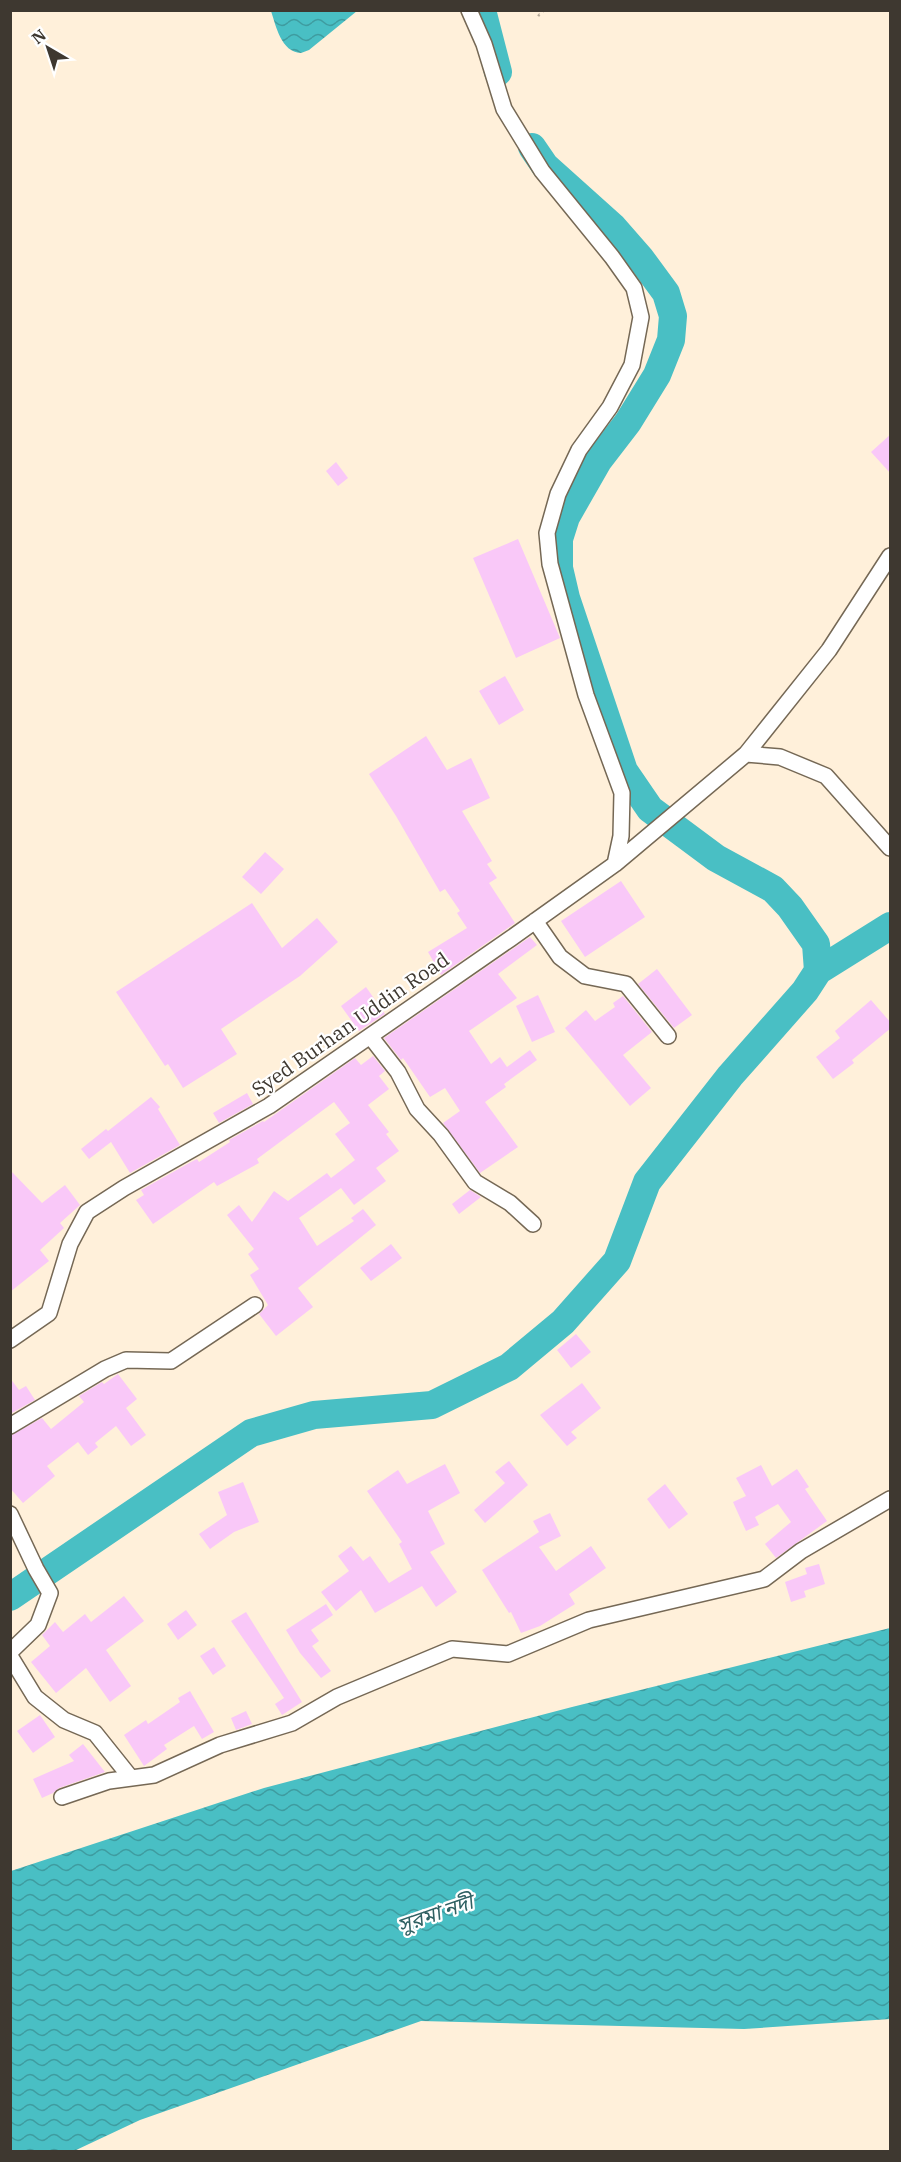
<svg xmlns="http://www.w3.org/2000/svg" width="901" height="2162" font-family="'IBM Plex Serif','Noto Sans Bengali',serif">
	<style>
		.water { fill: url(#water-waves) }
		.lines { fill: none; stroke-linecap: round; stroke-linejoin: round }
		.river { stroke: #49bfc4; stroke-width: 28 }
		.building { fill: #f9c8f8 }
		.minor-casing { stroke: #756855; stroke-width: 18 }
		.path { stroke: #b4a898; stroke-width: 3; stroke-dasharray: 1.5 4.5; stroke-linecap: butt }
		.minor { stroke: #fff; stroke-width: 15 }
		.labels { text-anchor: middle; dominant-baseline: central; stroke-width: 4.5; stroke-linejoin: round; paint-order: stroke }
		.street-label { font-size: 20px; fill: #3e3830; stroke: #fff }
		.water-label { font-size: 21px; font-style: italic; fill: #306163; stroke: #fff }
	</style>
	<defs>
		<pattern id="water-waves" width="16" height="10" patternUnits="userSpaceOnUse" patternTransform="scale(1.5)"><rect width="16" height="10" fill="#49bfc4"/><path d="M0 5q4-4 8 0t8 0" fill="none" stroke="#3e9ca0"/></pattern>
	</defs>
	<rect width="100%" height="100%" fill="#fff0da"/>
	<!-- water -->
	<path class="water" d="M271,11V10L357,11L309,50L301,53C281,52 276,26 271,11Z
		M890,1628V2019L744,2029L421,2021L140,2120L74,2151H11V1871L264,1788L572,1707Z"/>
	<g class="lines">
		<!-- river -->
		<path class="river" d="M482,10L498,72
			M818,971L890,926
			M10,1597L251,1433L314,1415L432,1405L509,1367L563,1322L617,1261L647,1182L730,1076L805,991L818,971L816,944L790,907L773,889L716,858L650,809L624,771L566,598L559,568V539L566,517L598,461L628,422L657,375L671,340L673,316L666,293L641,259L613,227L545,166L532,147"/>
	</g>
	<!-- building -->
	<path class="building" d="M891,434V474L871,452Z
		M336,462L348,478L338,486L326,471Z
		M518,539L560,638L516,658L473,558Z
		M505,676L524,710L499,725L479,691Z
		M426,736L447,770L471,758L490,798L462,811L492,861L487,864L497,878L489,883L515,923L441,975L428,952L467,928L457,913L460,911L445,889L440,892L396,816L369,774Z
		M265,852L284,869L261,894L242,877Z
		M621,881L645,917L585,957L561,921Z
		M252,903L282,948L317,918L338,942L300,976L221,1029L237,1054L183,1088L168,1064L165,1066L116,992Z
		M530,937L537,945L498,974L517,998L469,1031L491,1064L500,1057L507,1067L530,1050L537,1060L504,1084L506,1087L485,1102L518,1147L480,1173L443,1123L460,1111L445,1088L430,1097L403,1058L401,1060L384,1038Z
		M657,969L692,1015L674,1028L638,984Z
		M366,987L385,1014L359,1031L341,1006Z
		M538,995L555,1032L532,1042L516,1006Z
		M623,996L652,1032L623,1055L651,1088L630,1106L565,1028L586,1010L595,1021L615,1007L613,1003Z
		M871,1000L891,1023V1028L852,1060L854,1063L833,1079L816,1057L840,1038L835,1031Z
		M373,1056L385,1071L379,1076L389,1089L368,1105L389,1132L386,1134L399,1151L376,1168L386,1181L354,1205L341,1188L299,1218L317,1246L354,1221L351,1218L363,1209L376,1225L298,1288L313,1307L276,1336L259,1314L268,1305L250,1275L259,1269L248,1254L254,1249L227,1215L239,1205L252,1222L274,1191L288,1201L327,1173L331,1178L355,1160L335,1134L350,1123L334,1102L257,1159L259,1163L217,1186L214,1182L153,1224L136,1200L144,1195L141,1190L191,1162L197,1159L199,1162L230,1142L229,1140L263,1121L264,1122L355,1058L361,1065Z
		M247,1093L253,1104L219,1123L213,1113Z
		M151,1097L160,1107L158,1109L180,1145L130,1173L111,1142L89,1159L81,1149L106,1129L108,1131Z
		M10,1170L42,1203L65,1185L80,1205L60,1223L64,1228L40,1250L49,1261L10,1292Z
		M470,1190L481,1197L459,1214L452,1204Z
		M391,1244L402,1258L371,1281L360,1268Z
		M576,1334L591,1352L571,1368L557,1350Z
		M118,1374L137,1399L126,1408L146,1435L131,1446L116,1426L95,1443L98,1447L88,1455L78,1442L47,1466L55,1476L23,1503L10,1488V1436L42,1418L51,1429L84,1402L79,1396L102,1382L104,1384Z
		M10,1378L19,1390L26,1386L35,1400L10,1414Z
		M582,1383L601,1408L571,1432L577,1438L567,1446L540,1415Z
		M509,1461L528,1485L485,1523L474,1510L505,1483L495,1472Z
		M445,1464L460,1493L428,1511L445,1544L430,1552L457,1592L436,1607L422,1586L375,1613L361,1590L336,1611L321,1592L349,1571L338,1556L351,1546L363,1561L370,1556L389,1583L412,1569L399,1544L402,1542L367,1491L398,1470L407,1484Z
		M761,1465L772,1486L797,1469L809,1487L805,1489L827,1521L776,1558L765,1544L791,1522L778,1504L755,1517L759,1525L746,1531L733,1502L746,1496L736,1478Z
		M243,1482L259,1522L234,1532L210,1549L199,1534L227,1515L218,1492Z
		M665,1484L688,1514L669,1529L647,1499Z
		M550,1513L561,1536L539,1547L556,1571L591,1546L606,1568L569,1594L575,1604L540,1626L521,1633L511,1612L509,1613L482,1570L539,1532L533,1521Z
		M819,1564L825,1584L804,1591L806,1597L791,1602L785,1582L807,1574L805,1568Z
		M124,1596L144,1621L106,1650L131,1686L110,1702L86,1668L56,1693L31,1662L50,1646L42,1635L55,1622L63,1632L85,1614L91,1622Z
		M326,1604L333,1615L311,1630L319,1641L312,1646L331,1671L321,1678L300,1653L286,1630Z
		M186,1610L197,1625L178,1640L167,1624Z
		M246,1612L302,1702L282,1715L275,1704L284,1698L280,1692L231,1621Z
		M214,1647L226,1666L213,1675L200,1656Z
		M190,1691L214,1732L202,1739L194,1726L164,1745L167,1749L144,1766L124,1735L146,1720L148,1724L180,1702L178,1698Z
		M246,1711L252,1724L236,1730L231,1718Z
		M40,1715L55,1737L33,1753L17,1731Z
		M83,1744L105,1772L59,1788L53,1793L42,1798L33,1779L74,1761L69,1755Z"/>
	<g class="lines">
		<!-- minor casing -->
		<g class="minor-casing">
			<path id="minor" d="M469,10L484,44L504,109L542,171L612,257L634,288L641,317L632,365L610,407L579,450L558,494L547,533L550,564L586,695L622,793L621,836L615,864
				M746,754L780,757L826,776L890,848
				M535,921L560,957L585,976L626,984L668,1036
				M370,1036L398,1072L417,1109L441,1135L475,1182L510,1203L533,1224
				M10,1340L49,1313L70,1244L87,1212L124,1188L269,1106L510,939L615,864L746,754L829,650L890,556
				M10,1426L105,1369L126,1360L171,1361L255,1305
				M10,1514L36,1569L50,1593L38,1625L10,1652
				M10,1656L35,1697L64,1720L95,1733L131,1778
				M62,1797L109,1781L154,1775L220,1745L292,1723L337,1697L452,1649L508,1654L589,1620L764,1579L801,1551L890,1499"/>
		</g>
		<!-- path -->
		<path class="path" d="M534,10L539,15L544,10"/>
		<!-- minor -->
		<use href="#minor" class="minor"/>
	</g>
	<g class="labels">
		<!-- street labels -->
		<g class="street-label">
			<text transform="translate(350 1024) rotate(-35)">Syed Burhan Uddin Road</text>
		</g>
		<!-- water labels -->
		<g class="water-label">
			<text transform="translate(435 1913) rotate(-19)">সুরমা নদী</text>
		</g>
	</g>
	<!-- border -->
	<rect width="901" height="2162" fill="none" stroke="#3e3830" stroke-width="24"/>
	<!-- north arrow -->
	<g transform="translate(48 48) rotate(321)" stroke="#ffffff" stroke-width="4.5" paint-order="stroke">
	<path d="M0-4.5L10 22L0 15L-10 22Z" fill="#3e3830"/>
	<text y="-9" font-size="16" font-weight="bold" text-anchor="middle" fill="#3e3830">N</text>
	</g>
</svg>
